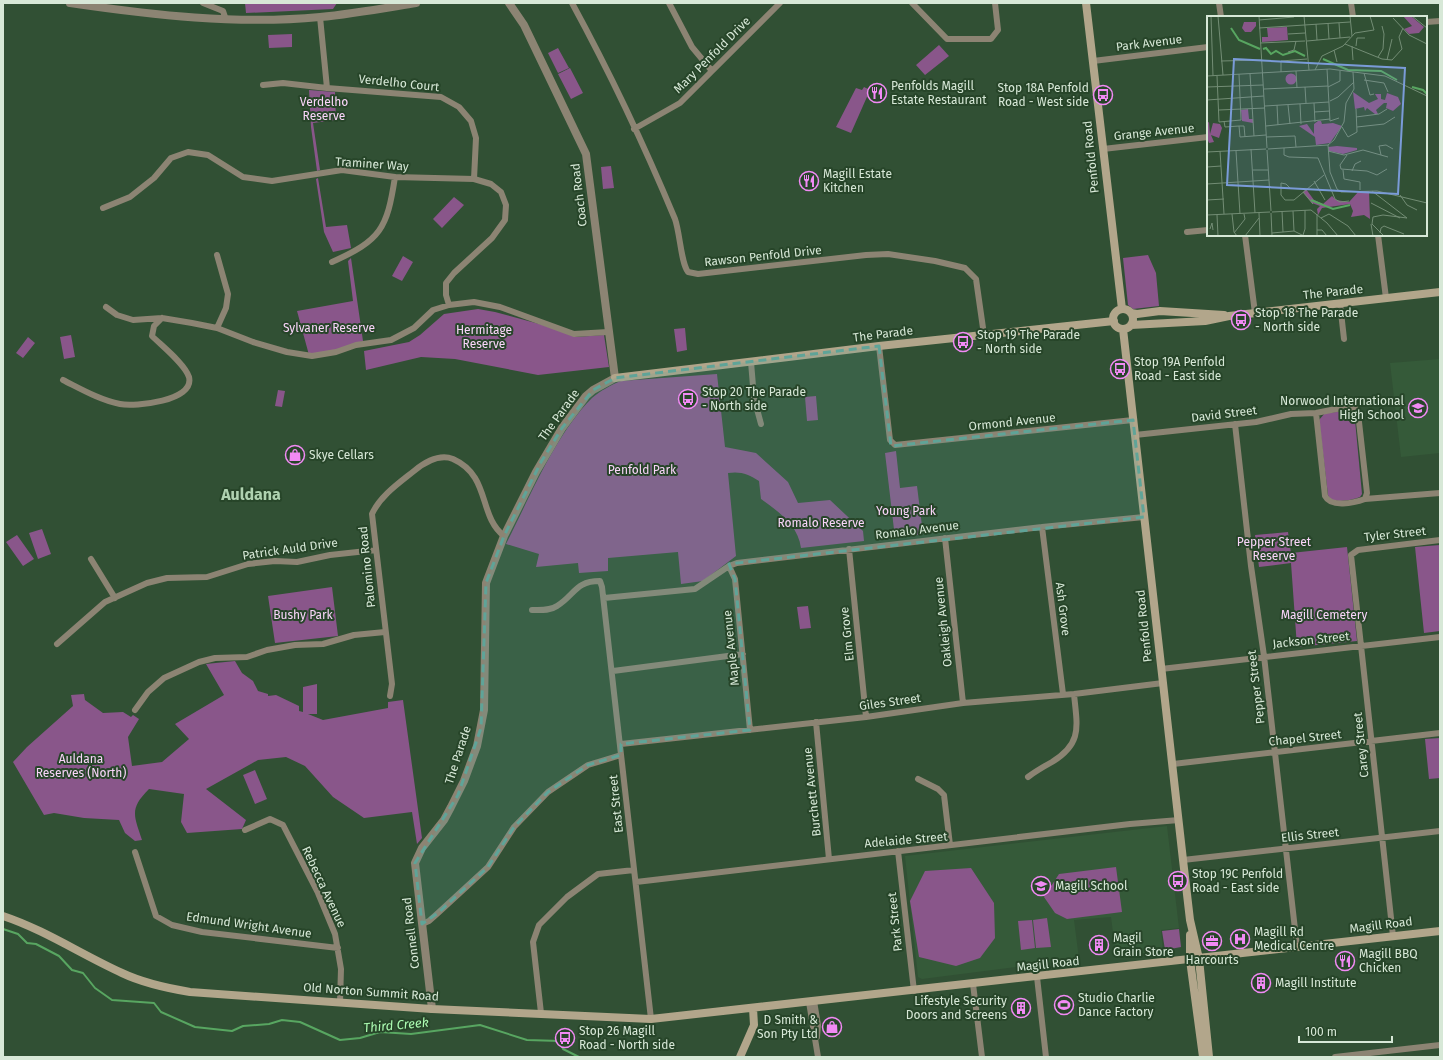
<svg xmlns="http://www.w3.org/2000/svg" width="1443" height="1060" font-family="'Fira Sans',sans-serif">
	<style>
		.built { fill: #355a39 }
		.green { fill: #89568a }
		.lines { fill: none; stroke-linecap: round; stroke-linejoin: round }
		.stream { stroke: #58a661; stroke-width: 2 }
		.minor { stroke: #8c8473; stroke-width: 6 }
		.tertiary { stroke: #8c8473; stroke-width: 8 }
		.secondary { stroke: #b2a68b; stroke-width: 8 }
		.marked { fill: #5fa498; fill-opacity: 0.2; stroke: #5fa498; stroke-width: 3; stroke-dasharray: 8 5; stroke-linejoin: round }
		.labels { text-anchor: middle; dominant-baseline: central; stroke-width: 4; stroke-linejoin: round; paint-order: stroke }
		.street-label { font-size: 12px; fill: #d7e8d7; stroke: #274529 }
		.poi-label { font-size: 12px; fill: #d7e8d7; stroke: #274529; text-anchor: start }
		.park-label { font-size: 12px; fill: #fad5fa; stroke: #274529 }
		.water-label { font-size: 13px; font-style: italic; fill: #abfab1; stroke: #274529 }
		.district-label { font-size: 16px; font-weight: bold; fill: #afd2b0; stroke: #274529 }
		.inset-river { fill: none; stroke: #58a661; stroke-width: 2 }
		.inset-road { fill: none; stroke: #738d75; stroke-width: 1 }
		.view { fill: #7a9bd8; fill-opacity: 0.15; stroke: #7a9bd8; stroke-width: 2 }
		.inset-edge { fill: none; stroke: #d7e8d7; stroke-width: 2 }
	</style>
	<rect width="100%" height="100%" fill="#315034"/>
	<!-- built -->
	<path class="built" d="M1440,359V453L1401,457L1390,363Z
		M1167,826L1179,928L1161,930L1163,951L1116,956L1111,917L1074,920L1079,959L922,979L918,977L905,856Z"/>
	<!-- green -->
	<path class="green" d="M245,3H337L333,9L246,13Z
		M292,34V47L269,48L268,35Z
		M939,45L949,56L925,75L916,65Z
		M558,48L569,68L558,73L548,53Z
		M570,68L583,93L571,99L558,74Z
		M864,87L870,90L851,133L836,127L856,88L862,90Z
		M309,90L335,92L336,120L313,123L320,170L317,171L311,127Z
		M611,166L614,188L603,189L601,167Z
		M318,178L326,227L347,225L351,248L333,252L324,232L316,179Z
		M454,197L464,205L442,228L433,219Z
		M1148,255L1156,273L1159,306L1133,309L1128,305L1123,258Z
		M403,256L413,262L402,281L392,276Z
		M351,258L363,341L327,353L309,355L297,311L353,301L348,261Z
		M478,309L495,312L543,325L576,337L604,335L609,367L538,375L455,359L421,357L366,370L364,351L409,342L420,335L444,314Z
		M685,328L687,350L677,352L674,329Z
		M71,335L75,357L64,359L60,337Z
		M28,337L35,343L23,358L16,353Z
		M717,374L725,447L756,453L788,482L798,503L830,500L863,531L864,541L801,548C798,525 779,512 761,499L759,481C749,474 740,471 728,473L736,556L703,581L681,584L678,552L608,558V571L579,573L578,563L536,567L539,554L506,544C530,497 555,435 592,398C600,391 611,385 621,381Z
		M278,390L285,391L282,407L275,406Z
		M816,396L818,420L807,421L805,397Z
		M1348,411L1352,414L1355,420L1362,494L1360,497C1352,500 1338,503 1330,499L1328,495L1319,420L1325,413Z
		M896,451L900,488L917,486L923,534L895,538L885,453Z
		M42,529L51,554L38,559L29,533Z
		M1288,532L1291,553L1347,547L1357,641L1297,647L1291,563L1259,567L1255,535Z
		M17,535L34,559L23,566L6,542Z
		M1440,545V631L1424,633L1415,547Z
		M332,587L338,636L275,643L268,596Z
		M808,606L811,628L800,629L797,607Z
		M235,661L242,673L253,681L258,691L268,694V696L276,695L299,706V711L303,712V687L317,684V714H308L323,720L388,708V702L403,700L422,838L417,844L412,812L364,818L333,797L305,766L286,757L258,760L206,789L246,820L242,829L187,833L181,822L184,794L149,789C129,809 134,815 142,840L135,841L125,833L119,820L84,818L54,813L44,815L13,762L27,747L73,706L71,695L84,694L85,700L103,713L123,712L131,717L133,715L139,719L128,737L132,766L162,762L189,739L175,724L224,695L206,664Z
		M1440,738V778L1429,779L1425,739Z
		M255,770L267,799L255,804L243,775Z
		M1116,867L1122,912L1067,919L1055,913L1044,897L1059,874Z
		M971,868L994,903L995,938L980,958L956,966L919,957L910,901L925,871Z
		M1047,918L1051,947L1036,948L1033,920Z
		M1032,920L1035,948L1021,950L1018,921Z
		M1179,929L1181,947L1165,950L1162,931Z"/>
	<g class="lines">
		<!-- stream -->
		<path class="stream" d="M3,929L18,934L27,943L36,944L59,956L72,970L83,973L95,988L112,1000L154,1003L161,1012L195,1027L232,1031L243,1026L269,1024L282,1020L300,1022L340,1040L360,1038L380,1032L411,1034L480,1025L527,1040L560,1041L563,1049L579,1057"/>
		<!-- minor -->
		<path class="minor" d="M203,3L223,11L226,20
			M572,3C609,71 645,147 675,219C680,233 681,263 688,272L698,274L866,255L888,254L935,261L965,268L976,279L984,335
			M669,3L692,47L712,71
			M912,3L947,39H991L998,30L995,3
			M1219,3L1221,17
			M1351,3L1353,17
			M320,17L327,88L441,97L459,107L471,121L476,138L474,179
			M1426,22L1440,21
			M1093,61L1208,47
			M263,85L283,83L327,88
			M634,129L680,103L780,3
			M1103,149L1208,137
			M103,208L130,197L154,178L171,158L188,152L208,155L243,177L272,181L342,170L395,177L474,179L491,184L501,192L506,205L505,220L492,238L454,273L446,283V295L449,305
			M1187,232L1208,230
			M1245,235L1255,313
			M1378,235L1386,298
			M217,255L228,294L226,308L217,328
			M332,262C381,240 387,229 395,177
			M1340,303L1344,339
			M106,307L117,315L133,320L162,318L192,323L217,328L253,342L287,352L312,356L336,352L356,345L391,340L414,328L433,310L449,305L474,302L500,307L574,334L608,332
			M879,346L890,440L895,445L1133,420
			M751,362L754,398L761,424
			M63,380C81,389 100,400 120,404C135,407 195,401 189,377C185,364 162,346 152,336L154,326L162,318
			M1235,424L1251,566L1264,656L1297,947
			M1135,435L1256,422L1291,414L1316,413L1336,409L1355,408L1358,413L1367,493L1365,499C1354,503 1331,508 1325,496L1316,413
			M1365,499L1440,493
			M1042,527L1063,694
			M945,538L963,703
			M849,549L866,717
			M91,559L115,598
			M729,566L735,579L750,730
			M604,598L695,589L729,566L737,563L1042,527L1144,517
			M532,610C540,610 550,611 557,606C575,595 575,581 600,581L602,587L651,1019
			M57,644L105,602L147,583L167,578L207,577L248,564L275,561L297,562L330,555L376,550
			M1161,669L1440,637
			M613,671L743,654
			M390,696L392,684L372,514C380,496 399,483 414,471C425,462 440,454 453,459C491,476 478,516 504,536
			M135,710L148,692L164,678L199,662L215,658L247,657L267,650L295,645L323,644L354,635L385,632
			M816,722L829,859
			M621,744L866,717L963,703L1074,694L1163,683
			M1173,764L1440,733
			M1028,777C1036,771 1043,767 1052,762C1083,743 1077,726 1074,694
			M918,779L938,789L944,795L950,845
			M245,830L270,819L283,825L318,893L335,934L341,969L340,1002
			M898,851L914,991
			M135,852L156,916L172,925L202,932L338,948
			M1183,860L1440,831
			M636,882L1130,824L1179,820
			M422,924L429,921L438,913L488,867L514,827L548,792L588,765L621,755
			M1393,936L1351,555L1358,550L1440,540
			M1037,977L1046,1057
			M973,984L982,1057
			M814,1001L818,1025L817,1037
			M809,1002L818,1057
			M541,1013L533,942L539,925L567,897L598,874L634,870
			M1335,1057L1440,1045"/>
		<!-- tertiary -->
		<path class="tertiary" d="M70,3C152,15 237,25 320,17C352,14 385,8 416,3
			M432,1009L415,863L422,848L444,820L451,807L464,781L477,746L484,710L486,583L504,536L536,472L562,428L586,396L593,390L615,378L586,154L524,25L509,3"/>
		<!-- secondary -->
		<path class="secondary" d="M1086,3L1122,309
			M1113 319a10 10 0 1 1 20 0a10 10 0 1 1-20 0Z
			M1131,313L1137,314L1160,311L1224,315
			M1131,325L1205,321L1229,316L1440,292
			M1123,329L1183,860L1190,920L1199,959L1209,1057
			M615,378L879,346L1114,321
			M3,916C45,930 82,955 122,973C143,983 166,988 190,992L432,1009L651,1019L1440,931
			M1190,935V960L1203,1057
			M740,1057L754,1025L753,1008"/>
	</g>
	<!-- marked area -->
	<path class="marked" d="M879,346L891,446L1133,420L1144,517L729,564L735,579L750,730L621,744V755L588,765L548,792L514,827L488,867L438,913L422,924L415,863L458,795L481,728L486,583L504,536L541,462L562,428L593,390L615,378Z"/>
	<!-- icons -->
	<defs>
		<g id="restaurant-ring" transform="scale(1)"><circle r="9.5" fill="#274529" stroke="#f18af4" stroke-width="1.5"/><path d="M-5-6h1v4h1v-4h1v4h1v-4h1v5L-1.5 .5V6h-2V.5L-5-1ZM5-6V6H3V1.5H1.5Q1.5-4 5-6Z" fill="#f18af4"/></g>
		<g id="bus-ring" transform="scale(1)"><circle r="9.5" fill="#274529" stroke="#f18af4" stroke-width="1.5"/><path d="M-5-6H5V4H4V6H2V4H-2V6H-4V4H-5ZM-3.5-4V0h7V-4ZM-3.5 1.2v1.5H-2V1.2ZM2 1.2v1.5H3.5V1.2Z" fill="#f18af4"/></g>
		<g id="school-ring" transform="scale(1)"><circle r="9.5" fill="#274529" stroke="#f18af4" stroke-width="1.5"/><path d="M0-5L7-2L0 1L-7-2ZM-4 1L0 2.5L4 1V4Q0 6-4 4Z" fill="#f18af4"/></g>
		<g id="shop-ring" transform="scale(1)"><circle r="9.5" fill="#274529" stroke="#f18af4" stroke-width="1.5"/><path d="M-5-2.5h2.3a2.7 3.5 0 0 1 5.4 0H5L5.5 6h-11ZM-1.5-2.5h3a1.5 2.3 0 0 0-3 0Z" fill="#f18af4"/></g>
		<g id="hospital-ring" transform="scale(1)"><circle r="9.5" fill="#274529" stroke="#f18af4" stroke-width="1.5"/><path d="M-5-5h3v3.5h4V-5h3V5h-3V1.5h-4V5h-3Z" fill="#f18af4"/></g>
		<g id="office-ring" transform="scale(1)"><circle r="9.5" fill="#274529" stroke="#f18af4" stroke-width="1.5"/><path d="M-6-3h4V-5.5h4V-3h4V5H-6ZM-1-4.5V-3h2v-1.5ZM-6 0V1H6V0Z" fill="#f18af4"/></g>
		<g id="building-ring" transform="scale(1)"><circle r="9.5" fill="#274529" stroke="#f18af4" stroke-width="1.5"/><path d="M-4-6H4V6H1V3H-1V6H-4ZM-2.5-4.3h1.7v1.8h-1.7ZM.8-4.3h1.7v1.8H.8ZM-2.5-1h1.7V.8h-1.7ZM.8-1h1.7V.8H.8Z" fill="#f18af4"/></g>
		<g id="stadium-ring" transform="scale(1)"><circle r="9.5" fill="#274529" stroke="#f18af4" stroke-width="1.5"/><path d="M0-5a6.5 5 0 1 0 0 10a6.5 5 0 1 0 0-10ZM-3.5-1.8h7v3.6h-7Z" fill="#f18af4"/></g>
	</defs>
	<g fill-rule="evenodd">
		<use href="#restaurant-ring" x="877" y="93"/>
		<use href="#bus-ring" x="1103" y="95"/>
		<use href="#restaurant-ring" x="809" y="181"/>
		<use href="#bus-ring" x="1241" y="320"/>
		<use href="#bus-ring" x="963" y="342"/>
		<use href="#bus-ring" x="1120" y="369"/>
		<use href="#bus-ring" x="688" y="399"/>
		<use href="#school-ring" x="1418" y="408"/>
		<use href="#shop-ring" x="295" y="455"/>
		<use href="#bus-ring" x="1178" y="881"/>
		<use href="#school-ring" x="1041" y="886"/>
		<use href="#hospital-ring" x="1240" y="939"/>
		<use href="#office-ring" x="1212" y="941"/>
		<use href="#building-ring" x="1099" y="945"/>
		<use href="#restaurant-ring" x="1345" y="961"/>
		<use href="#building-ring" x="1261" y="983"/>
		<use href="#stadium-ring" x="1064" y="1005"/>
		<use href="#building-ring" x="1021" y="1008"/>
		<use href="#shop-ring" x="832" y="1027"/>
		<use href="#bus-ring" x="565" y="1038"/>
	</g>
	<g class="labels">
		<!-- street labels -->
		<g class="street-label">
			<text transform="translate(1149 43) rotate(-7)">Park Avenue</text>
			<text transform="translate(712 55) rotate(-45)">Mary Penfold Drive</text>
			<text transform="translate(399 83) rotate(6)">Verdelho Court</text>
			<text transform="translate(1154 132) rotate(-6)">Grange Avenue</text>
			<text transform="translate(1091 157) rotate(-96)">Penfold Road</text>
			<text transform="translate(372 164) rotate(4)">Traminer Way</text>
			<text transform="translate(579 195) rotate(-97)">Coach Road</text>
			<text transform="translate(763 256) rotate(-6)">Rawson Penfold Drive</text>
			<text transform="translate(1333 292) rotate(-6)">The Parade</text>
			<text transform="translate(883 334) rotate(-7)">The Parade</text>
			<text transform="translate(1224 414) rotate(-7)">David Street</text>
			<text transform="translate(559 415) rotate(-54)">The Parade</text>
			<text transform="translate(1012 422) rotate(-6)">Ormond Avenue</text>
			<text transform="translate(917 530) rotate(-7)">Romalo Avenue</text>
			<text transform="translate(1395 534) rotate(-6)">Tyler Street</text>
			<text transform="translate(290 549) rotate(-8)">Patrick Auld Drive</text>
			<text transform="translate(367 567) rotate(-96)">Palomino Road</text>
			<text transform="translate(1063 609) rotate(83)">Ash Grove</text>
			<text transform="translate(943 622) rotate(-96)">Oakleigh Avenue</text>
			<text transform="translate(1144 626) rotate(-96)">Penfold Road</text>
			<text transform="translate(847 634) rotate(-96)">Elm Grove</text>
			<text transform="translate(1311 640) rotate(-6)">Jackson Street</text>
			<text transform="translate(731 648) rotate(-96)">Maple Avenue</text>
			<text transform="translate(1256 687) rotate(-97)">Pepper Street</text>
			<text transform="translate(890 702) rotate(-8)">Giles Street</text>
			<text transform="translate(1305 738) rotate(-6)">Chapel Street</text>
			<text transform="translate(1361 745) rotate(-96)">Carey Street</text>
			<text transform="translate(458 755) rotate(-72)">The Parade</text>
			<text transform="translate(812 792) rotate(-96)">Burchett Avenue</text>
			<text transform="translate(616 804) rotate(-96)">East Street</text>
			<text transform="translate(1310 835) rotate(-6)">Ellis Street</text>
			<text transform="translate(906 840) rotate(-5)">Adelaide Street</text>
			<text transform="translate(324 887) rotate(65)">Rebecca Avenue</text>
			<text transform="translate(895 922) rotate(-96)">Park Street</text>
			<text transform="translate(249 925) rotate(8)">Edmund Wright Avenue</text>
			<text transform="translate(1381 925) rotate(-7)">Magill Road</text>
			<text transform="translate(411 933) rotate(-97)">Connell Road</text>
			<text transform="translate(1048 964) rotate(-6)">Magill Road</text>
			<text transform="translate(371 992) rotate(4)">Old Norton Summit Road</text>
		</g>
		<!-- poi labels -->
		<g class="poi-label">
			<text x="891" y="86">Penfolds Magill<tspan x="891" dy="14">Estate Restaurant</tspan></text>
			<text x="1089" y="88" text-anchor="end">Stop 18A Penfold<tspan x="1089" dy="14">Road - West side</tspan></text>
			<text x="823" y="174">Magill Estate<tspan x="823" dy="14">Kitchen</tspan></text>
			<text x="1255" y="313">Stop 18 The Parade<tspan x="1255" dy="14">- North side</tspan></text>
			<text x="977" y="335">Stop 19 The Parade<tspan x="977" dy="14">- North side</tspan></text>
			<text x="1134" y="362">Stop 19A Penfold<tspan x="1134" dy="14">Road - East side</tspan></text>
			<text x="702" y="392">Stop 20 The Parade<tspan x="702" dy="14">- North side</tspan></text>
			<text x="1404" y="401" text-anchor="end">Norwood International<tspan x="1404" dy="14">High School</tspan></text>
			<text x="309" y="455">Skye Cellars</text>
			<text x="1192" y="874">Stop 19C Penfold<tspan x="1192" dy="14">Road - East side</tspan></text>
			<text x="1055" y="886">Magill School</text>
			<text x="1254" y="932">Magill Rd<tspan x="1254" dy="14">Medical Centre</tspan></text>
			<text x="1113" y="938">Magil<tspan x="1113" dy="14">Grain Store</tspan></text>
			<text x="1359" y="954">Magill BBQ<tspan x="1359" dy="14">Chicken</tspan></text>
			<text x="1212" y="960" text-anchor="middle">Harcourts</text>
			<text x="1275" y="983">Magill Institute</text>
			<text x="1078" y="998">Studio Charlie<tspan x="1078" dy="14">Dance Factory</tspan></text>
			<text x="1007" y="1001" text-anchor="end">Lifestyle Security<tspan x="1007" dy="14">Doors and Screens</tspan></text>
			<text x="818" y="1020" text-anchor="end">D Smith &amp;<tspan x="818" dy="14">Son Pty Ltd</tspan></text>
			<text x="579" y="1031">Stop 26 Magill<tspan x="579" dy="14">Road - North side</tspan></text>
		</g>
		<!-- park labels -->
		<g class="park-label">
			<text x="324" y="102">Verdelho<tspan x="324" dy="14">Reserve</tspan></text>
			<text x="329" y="328">Sylvaner Reserve</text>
			<text x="484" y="330">Hermitage<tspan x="484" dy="14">Reserve</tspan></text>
			<text x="642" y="470">Penfold Park</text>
			<text x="906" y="511">Young Park</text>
			<text x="821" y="523">Romalo Reserve</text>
			<text x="1274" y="542">Pepper Street<tspan x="1274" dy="14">Reserve</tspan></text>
			<text x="303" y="615">Bushy Park</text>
			<text x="1324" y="615">Magill Cemetery</text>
			<text x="81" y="759">Auldana<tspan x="81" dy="14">Reserves (North)</tspan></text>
		</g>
		<!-- water labels -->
		<g class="water-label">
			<text transform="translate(396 1025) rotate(-5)">Third Creek</text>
		</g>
		<!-- district labels -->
		<g class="district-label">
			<text x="251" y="494">Auldana</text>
		</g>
	</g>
	<!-- overview -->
	<g transform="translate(1207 16)">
		<rect width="220" height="220" fill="#315034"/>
		<path d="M196,0H204L217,11L212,17L202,18L197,13L205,10ZM37,6H49V10L44,16H38L35,12ZM80,11L81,24L55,26V21H61L60,12ZM78.5 63a5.5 5.5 0 1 1 11 0a5.5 5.5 0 1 1-11 0ZM146,76L162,87L171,83L168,78H174V83L178,84L180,77L191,81L194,88L186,95L179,92L180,87H177L169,94L171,98H168L160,92L158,95L157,91L148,93ZM41,93L42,103H46V107L35,105L34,94ZM111,105H114L115,108L126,107L135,110L123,127L109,129L108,121L92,110L100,108L107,118V108ZM2,106L3,118L6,107L13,108L15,112L12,122L4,119L7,126L2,127L0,122V107ZM130,130L150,132V134L136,138L122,135L121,131ZM99,173L107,184L116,188L125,180L129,184L142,186L152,175H162L163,203L157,199L144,201L146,195L143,188L115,192L111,199L110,193L113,190L105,187L96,176Z" fill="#89568a"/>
		<path class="inset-river" d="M24,12L32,24L53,33M56,33L59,32L64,38L69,35L76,39L88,35L98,40M116,43L141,54L174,55L190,64M205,71L216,74L220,78M104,184L126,193L143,189"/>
		<path class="inset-road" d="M4,0L6,60M11,0L16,59M52,0L60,132M97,0L102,54M143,0L145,20M205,0L220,12M186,2L202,19L220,28M52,4L87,1M121,7L122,23M132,7L133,22M109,8L110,24M52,12L143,6M81,18L98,17M100,25L143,21M53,27L98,25M138,28L175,43L185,44L195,33L192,21L196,12M145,30L146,44M149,30L150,22H158M127,34L130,46M81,36L87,34L89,25M171,41L176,33L177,18L175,10M180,44L185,23M14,45L54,44M120,53L123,105L132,102M108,54L115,40L136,30L148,17L167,14L163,0M89,55L90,72M74,56V45L100,43M146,56L147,73L139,87L137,106L127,124L121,129L123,156L130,173L134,176L170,175L220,187M157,57L163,79L167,78M43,58L47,120M0,60L123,53L178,60L220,80M10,60L12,106L34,104L32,58M157,64L177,67L181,76M0,71L56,69M98,71L99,87M121,71L133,65V55M57,73L121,70M0,84L57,80M123,85L131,81L147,66M107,87L108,106M93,88L94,108M70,89L71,109M81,89L83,108M58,90L122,86M12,94L58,92M107,96L123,95M149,101L172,98L180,93M17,105L18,111L32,110M59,110L123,103M135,111L141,121L150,116L149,93M150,111L177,108L188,101M38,121L37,110H32L33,121L59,119M59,121L88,120L89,131M77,132V139L82,141L111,142L128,183L133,186L142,185M44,133L48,197M61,133L121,129M60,134L64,195M13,135L17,198M29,135L33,198M121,135L137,139L156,134L181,141M0,136L59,133M140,139L133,149L134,153L160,155L170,159L180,153M174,139L172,130L179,129L186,133M0,151L14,150M46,154H61M136,154L137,163L153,166V174M145,155L148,148L154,145M107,165L118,184M0,168L62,164M165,175L200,202L176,199L166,201L165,208L177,220M96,176L106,188M74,179L78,184H87L117,159M74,179V167L79,168L83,172M193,179L200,189L210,194M0,184L17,183M164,187L193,202M75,195L76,216M86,195L87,215M65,196L104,194L120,207L131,220M52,197L53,220M64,197L65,220M25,198L27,216L30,220M0,199L63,196M10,199L11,220M114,202L122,198L141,210L149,220M164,208L166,220M3,213L5,207L6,214M110,214H115L120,220M27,217L38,203L37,198M65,217L87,215L97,220M173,217L174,212L177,210L197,218M96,219L98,213V194M38,220L52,202M110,220V198"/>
		<path class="view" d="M27,43L198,52L191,178L20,169Z"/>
		<rect width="220" height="220" class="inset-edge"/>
	</g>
	<!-- border -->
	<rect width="1443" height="1060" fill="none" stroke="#d7e8d7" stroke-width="8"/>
	<!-- scale -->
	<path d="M1299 1036v6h93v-6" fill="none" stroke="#d7e8d7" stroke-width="2"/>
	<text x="1305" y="1036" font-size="12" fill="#d7e8d7" stroke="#274529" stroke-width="3" paint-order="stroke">100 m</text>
</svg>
